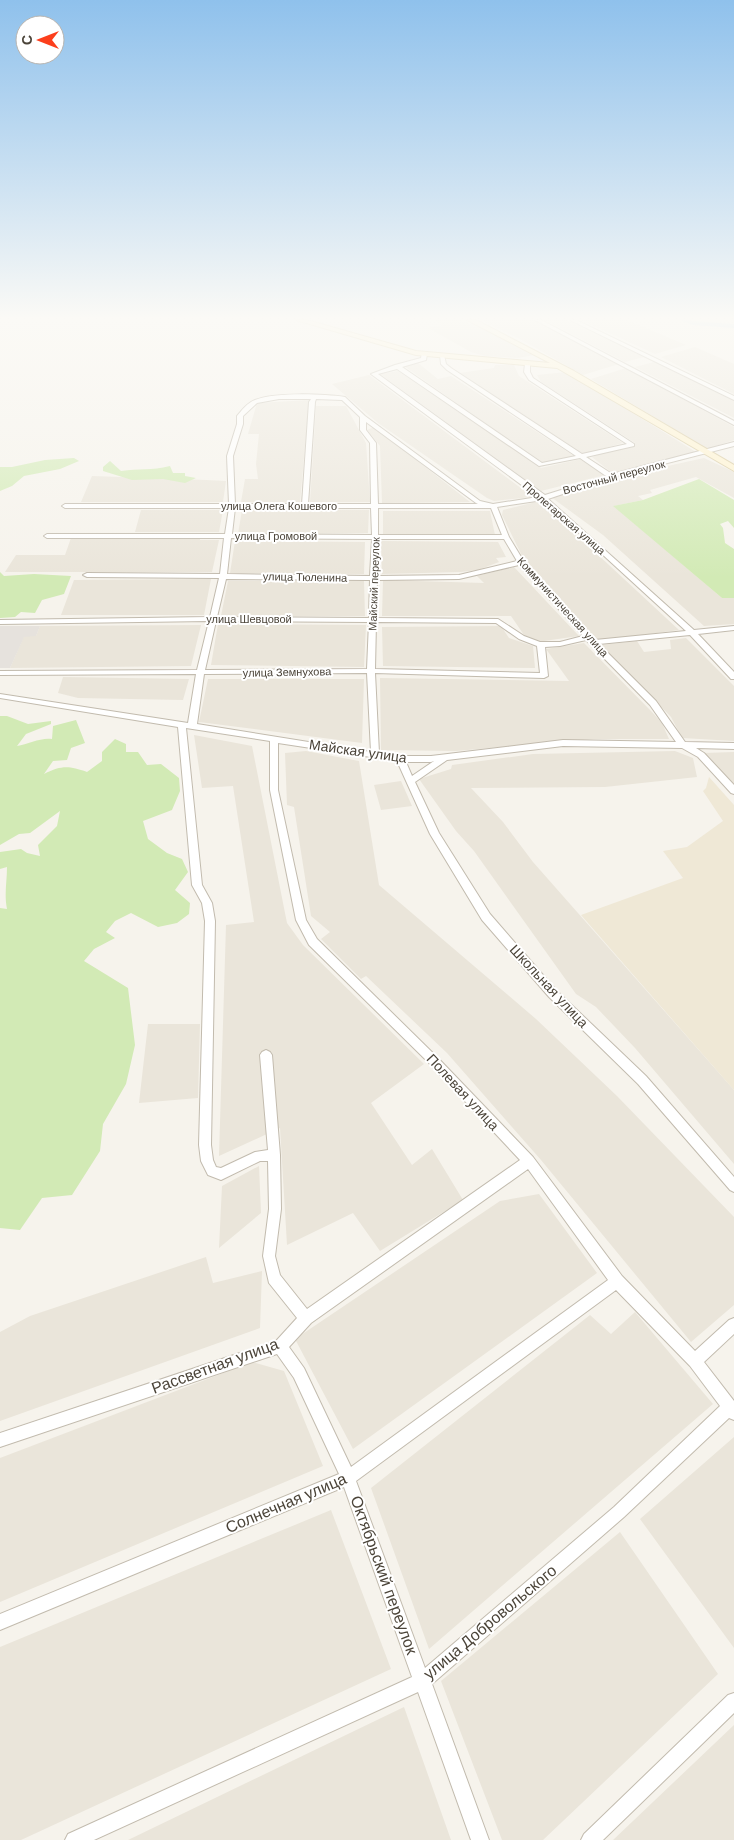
<svg xmlns="http://www.w3.org/2000/svg" width="734" height="1840" font-family="'DM Sans',sans-serif">
	<style>
		.residential { fill: #eae5da }
		.industrial { fill: #e6e2dd }
		.education { fill: #efe8d6 }
		.green { fill: #d2eab5 }
		.lines { fill: none; stroke-linecap: round; stroke-linejoin: round }
		.river { fill: #a9d4f2; fill-rule: evenodd }
		.street-casing { stroke: #c2bbae; stroke-width: 2 }
		.secondary-casing { stroke: #d6c79b; stroke-width: 2 }
		.street { fill: #fff; fill-rule: evenodd }
		.secondary { fill: #fff3cd; fill-rule: evenodd }
		.labels { text-anchor: middle; dominant-baseline: central; stroke-width: 4; stroke-linejoin: round; paint-order: stroke }
		.far-street-label { font-size: 11px; fill: #4b4439; stroke: #fff }
		.street-label { font-size: 14px; fill: #4b4439; stroke: #fff }
		.near-street-label { font-size: 16px; fill: #4b4439; stroke: #fff }
	</style>
	<rect width="100%" height="100%" fill="#f6f3ec"/>
	<!-- residential -->
	<path class="residential" d="M434,320H461L486,331L534,355L518,358L485,356L471,352L428,328L443,325Z
		M481,320H534L619,364L583,375L520,339Z
		M545,320H566L644,357L625,362Z
		M581,320H627L686,345L655,354Z
		M695,347L734,364V394L661,357Z
		M654,362L734,401V418L635,367Z
		M418,363L438,379L451,376L574,456L543,464L404,366Z
		M495,365H514L519,376L623,443L583,454L460,373L494,368Z
		M626,368L734,427V440L707,449L591,379Z
		M398,371L541,468L581,459L605,475L541,491L380,374Z
		M566,372L696,452L612,473L592,457L635,443L541,382L537,375Z
		M369,375L533,497L494,501L487,498L378,423L332,384Z
		M309,400L300,503L241,502L245,479H258L256,464L259,434H248L257,403Z
		M316,406H346L366,443L370,502H310Z
		M374,427L470,502L382,503L380,446L367,430Z
		M704,458L734,472V498L696,477L650,490L652,493L638,496L643,500L614,506L722,598H734V624L704,626L603,535L551,497L622,476Z
		M92,476L206,480L226,481L223,502H81Z
		M540,501L679,630L597,641L525,562L502,515L503,510Z
		M141,510H223L219,532H135Z
		M242,510H369L368,533L238,534Z
		M383,511H490L495,535L383,534Z
		M71,538H200V540H219L212,572H5L16,555H65Z
		M235,541L365,542L364,574L230,573Z
		M381,541L498,542L506,557L496,558L499,562L478,570L461,572L382,574Z
		M514,567L579,636L537,642L524,635L511,616H382L383,580L484,583L477,576Z
		M211,579L204,615H61L74,580Z
		M228,581H364L365,616H221Z
		M218,624L366,625L364,667L211,665Z
		M201,625L191,666L10,668L24,636H36L40,626Z
		M501,626L509,638L533,646L535,668L383,666L382,627Z
		M686,638L734,686V741L682,738L671,717L601,645L637,641L644,652L671,649L670,640Z
		M584,643L651,711L662,723L669,739H594L456,751L381,750L380,678L569,681L546,649Z
		M63,677L189,679L183,700L78,698L58,693Z
		M208,679H364L362,743L199,722Z
		M194,735L252,746L287,923L303,945L424,1064L371,1103L412,1165L432,1149L463,1200L380,1251L353,1213L287,1245L280,1128L219,1156L226,925L254,922L233,786L202,788Z
		M306,751L359,761L379,885L536,1019L617,1096L734,1217V1305L691,1342L541,1160L447,1053L366,976L361,979L321,939L330,932L311,916L294,807L287,805L285,753Z
		M675,751L693,758L697,777L605,787L471,788L503,822L533,862L734,1090V1164L635,1048L596,1007L576,994L474,851L456,831L419,779L451,769L452,765L533,754Z
		M734,752V785L703,753Z
		M401,781L412,806L381,810L374,785Z
		M148,1024H200L198,1098L139,1103Z
		M259,1166L261,1213L219,1248L222,1186Z
		M539,1194L597,1273L353,1449L295,1339L500,1201Z
		M206,1257L213,1283L262,1271L260,1328L0,1421V1332L30,1316Z
		M635,1312L713,1404L429,1649L371,1488L590,1315L611,1334Z
		M252,1362L284,1371L323,1466L0,1602V1458Z
		M734,1437V1648L640,1519Z
		M331,1510L391,1669L21,1840H0V1647Z
		M620,1532L718,1674L543,1840H502L441,1681Z
		M404,1707L451,1840H128Z
		M734,1725V1840H613Z"/>
	<!-- industrial -->
	<path class="industrial" d="M0,626H40L36,636L24,637L10,668H0Z"/>
	<!-- education -->
	<path class="education" d="M709,777L734,805V1090L581,915L683,878L663,851L687,847L723,821L703,791L706,788Z"/>
	<!-- green -->
	<path class="green" d="M74,458L79,461L60,469L24,476L12,486L0,491V467H12L45,460Z
		M110,461L121,471C139,468 151,471 170,466L173,473H185V476L196,478L185,483L163,479L132,480L103,471V467Z
		M699,479L734,500V528L728,521L720,524L723,528L725,543L734,549V598H722L613,506L643,500Z
		M0,572L4,576L34,574L71,576L64,594L42,600L35,613L21,612L15,617L0,618Z
		M0,716H7L28,724L51,721V724L26,734L17,746C28,744 42,737 52,739L53,726L76,720L85,743L71,748L67,760L53,761L44,774C62,765 69,766 87,772L102,761V752L115,739L126,744V752H138L147,765L161,764L179,778L180,791L172,810L143,821L148,839L167,853L182,859L188,872L175,890L190,903L189,914L177,923L158,927L131,913L115,921L106,932L115,938L94,949L84,961L128,988L135,1045L126,1084L103,1124L100,1151L72,1195L42,1198L20,1230L0,1228V908L7,909C4,894 7,882 7,867L0,869V852L21,849L27,853L40,856L38,845L57,826L60,811L30,833L19,834L0,845Z"/>
	<g class="lines">
		<!-- river -->
		<path class="river" d="M680,320L734,324V328L693,325Z"/>
		<!-- street casing -->
		<g class="street-casing">
			<path id="street" d="M535,320H541L734,421V425Z
				M570,320H576L734,396V400Z
				M422,353L427,354L426,360L402,367L542,463L576,456L447,370L441,364L440,355H444L446,364L451,368L582,454L627,444L529,380L524,372L525,364L530,363V372L533,378L634,444V446L586,457L612,474L734,442V446L613,477L548,499L694,630L734,626V630L698,634L734,672V679H731L690,635L599,644L656,701L685,742L734,743V749L696,748L704,753L734,785V794L731,793L698,757L682,748L563,746L447,760L415,782L439,833L490,914L557,991L646,1076L734,1177V1192L730,1190L638,1084L549,997L482,920L430,834L397,761L278,743V790L306,920L317,939L438,1058L533,1157L622,1276L695,1351L729,1320L734,1318V1334L704,1362L734,1401V1420L729,1418L624,1517L432,1684L489,1840H471L418,1692L94,1840H65L68,1834L412,1677L344,1487L0,1630V1614L339,1474L294,1378L277,1354L0,1447V1433L276,1341L297,1318L269,1283L263,1256L269,1209L268,1161H260L221,1180L208,1175L201,1161L199,1145L205,921L202,903L192,885L178,727L0,698V694L188,723L196,674L0,675V671L197,670L209,621L0,624V620L210,617L219,578L87,577L83,575L87,573L220,574L224,538H47L44,536L47,534H225L229,508H65L62,506L65,504H229L227,456L237,424V416C242,410 247,403 255,400C275,392 323,394 345,397L365,416L480,501L493,504L538,497L371,374L395,365L421,358ZM397,369L539,466L580,458L606,476L545,495L378,374ZM279,399H311L309,402L302,504H235L233,456L243,424V416L257,403ZM316,399L342,400L360,417V430L370,443L371,504H308L315,402ZM366,422L476,503L478,504H378L376,443L366,430ZM543,500L686,631L595,640L526,565L509,537L497,507ZM235,508H371L372,535L232,534ZM378,508H491L502,535H378ZM231,538L372,539L370,576L227,574ZM378,539H504L517,561L459,575L377,576ZM519,565L583,636L560,642H540L524,636L498,619L376,618L377,580L459,579ZM226,579L370,580L369,618L217,617ZM216,621L369,622L367,669L205,670ZM376,622L496,623L519,639L537,646L540,673L375,669ZM586,640L650,705L676,742L563,740L431,756H400L379,753L375,673L544,678L548,676L545,647L560,646ZM367,673L371,752L197,724L204,674ZM186,728L270,741V790L296,920L309,945L430,1064L520,1160L307,1309L280,1275L275,1256L281,1209L280,1155L272,1055L270,1052L266,1050L262,1052L260,1055L268,1150L255,1152L221,1168L216,1167L213,1160L211,1145L215,921L212,903L202,885ZM434,761L412,776L406,762H431ZM528,1169L608,1280L351,1467L304,1368L289,1347L311,1323ZM616,1290L690,1366L720,1406L614,1507L425,1668L356,1481Z
				M734,1693V1713L603,1840H581L584,1834L728,1695Z"/>
		</g>
		<!-- secondary casing -->
		<g class="secondary-casing">
			<path id="secondary" d="M296,320H307L416,351L550,363L467,320H476L574,371L734,465V471L557,368L416,355Z"/>
		</g>
		<!-- street -->
		<use href="#street" class="street"/>
		<!-- secondary -->
		<use href="#secondary" class="secondary"/>
	</g>
	<!-- sky -->
	<linearGradient id="sky" x2="0" y2="1"><stop stop-color="#8fc1ec"/><stop offset="0.55" stop-color="#fbfaf6"/><stop offset="1" stop-color="#fbfaf6" stop-opacity="0"/></linearGradient>
	<rect width="734" height="578" fill="url(#sky)"/>
	<g class="labels">
		<!-- far-street labels -->
		<g class="far-street-label">
			<text transform="translate(614 477) rotate(-15)">Восточный переулок</text>
			<text x="279" y="506">улица Олега Кошевого</text>
			<text transform="translate(564 518) rotate(41)">Пролетарская улица</text>
			<text x="276" y="536">улица Громовой</text>
			<text transform="translate(305 577) rotate(1)">улица Тюленина</text>
			<text transform="translate(374 584) rotate(-88)">Майский переулок</text>
			<text transform="translate(563 607) rotate(48)">Коммунистическая улица</text>
			<text x="249" y="619">улица Шевцовой</text>
			<text transform="translate(287 672) rotate(-1)">улица Земнухова</text>
		</g>
		<!-- street labels -->
		<g class="street-label">
			<text transform="translate(358 751) rotate(8)">Майская улица</text>
			<text transform="translate(549 986) rotate(47)">Школьная улица</text>
			<text transform="translate(463 1092) rotate(47)">Полевая улица</text>
		</g>
		<!-- near-street labels -->
		<g class="near-street-label">
			<text transform="translate(215 1366) rotate(-20)">Рассветная улица</text>
			<text transform="translate(286 1503) rotate(-23)">Солнечная улица</text>
			<text transform="translate(384 1575) rotate(70)">Октябрьский переулок</text>
			<text transform="translate(490 1622) rotate(-40)">улица Добровольского</text>
		</g>
	</g>
	<!-- north arrow -->
	<g transform="translate(40 40) rotate(270)"><circle r="24" fill="#ffffff" stroke="#b7b4b0"/>
	<path d="M0-4L9 19L0 12L-9 19Z" fill="#fc3f1d"/>
	<text y="-8" font-size="14" font-weight="bold" text-anchor="middle" fill="#4b4439">С</text>
	</g>
</svg>
